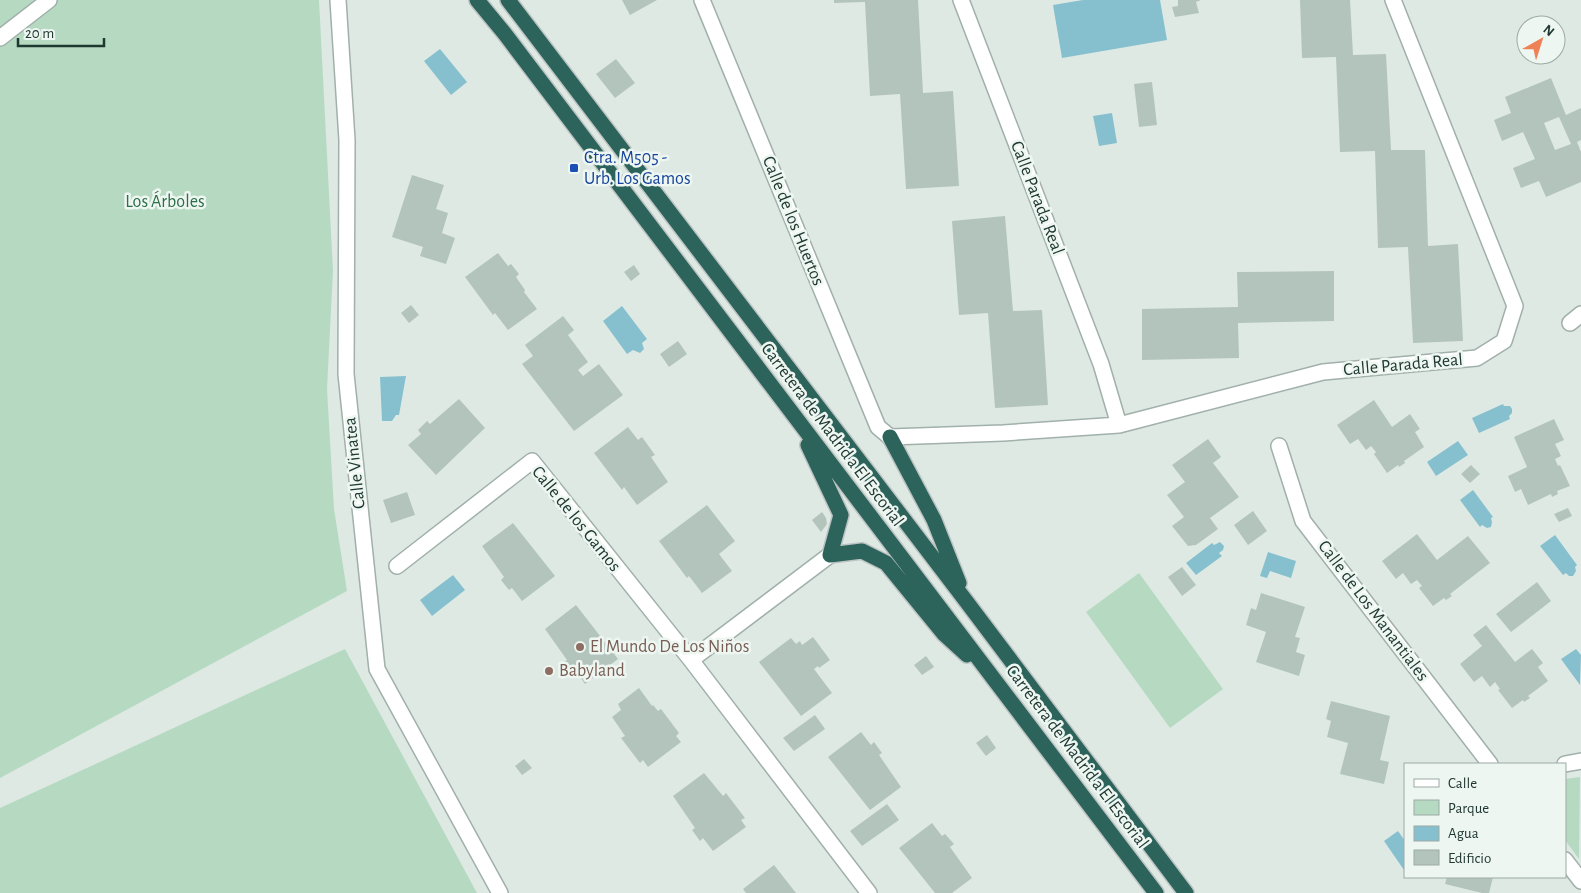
<svg xmlns="http://www.w3.org/2000/svg" width="1581" height="893" font-family="'Alegreya Sans',sans-serif">
	<style>
		.green { fill: #b6dac1 }
		.water { fill: #86c0ce }
		.building { fill: #b3c4bd; fill-rule: evenodd }
		.lines { fill: none; stroke-linecap: round; stroke-linejoin: round }
		.lane-casing { stroke: #a1b0ab; stroke-width: 18 }
		.street-casing { stroke: #a1b0ab; stroke-width: 18 }
		.highway-casing { stroke: #bcc3c2; stroke-width: 18 }
		.lane { stroke: #fff; stroke-width: 15 }
		.street { stroke: #fff; stroke-width: 15 }
		.highway { stroke: #2c635a; stroke-width: 15 }
		.transit-dot { fill: #1a4fb4; stroke: #eef6f2; stroke-width: 2 }
		.education-dot { fill: #8d6e63; stroke: #eef6f2; stroke-width: 2 }
		.labels { text-anchor: middle; dominant-baseline: central; stroke-width: 5; stroke-linejoin: round; paint-order: stroke }
		.transit-label { font-size: 18px; fill: #164399; stroke: #eef6f2; text-anchor: start }
		.street-label { font-size: 18px; fill: #203832; stroke: #eef6f2 }
		.park-label { font-size: 18px; fill: #2b6e47; stroke: #eef6f2 }
		.education-label { font-size: 18px; fill: #785e54; stroke: #eef6f2; text-anchor: start }
	</style>
	<rect width="100%" height="100%" fill="#dee9e4"/>
	<!-- green -->
	<path class="green" d="M0,0H319L333,271L327,389L334,509L347,591L0,778Z
		M1139,573L1223,689L1170,728L1086,612Z
		M345,649L477,893H0V808Z
		M1580,777L1579,859L1565,840V779Z"/>
	<!-- water -->
	<path class="water" d="M1083,0H1160L1167,40L1062,58L1053,5Z
		M440,49L467,82L451,95L424,61Z
		M1112,113L1117,143L1099,146L1093,116Z
		M622,306L647,339L642,343L644,349L640,353L633,350L627,354L603,321Z
		M406,376L399,415H396L392,421H382L380,377Z
		M1503,404L1504,406H1510L1512,409V413L1509,416L1510,419L1479,433L1472,418Z
		M1458,441L1468,455L1436,476L1427,462Z
		M1473,490L1493,517L1491,518L1492,522L1491,527L1487,528L1482,525L1480,527L1460,500Z
		M1555,535L1577,565L1575,567L1576,571L1573,576H1569L1566,573L1563,575L1540,546Z
		M1220,542L1224,546L1223,550L1219,553L1222,556L1196,575L1186,563L1212,543L1214,545Z
		M1268,552L1296,561L1291,578L1270,571L1267,578L1260,576Z
		M453,575L465,590L432,616L420,600Z
		M1576,649L1581,655L1580,685L1561,659Z
		M1398,831L1405,841L1404,870L1384,841Z"/>
	<!-- building -->
	<path class="building" d="M622,0H657L630,15Z
		M834,0H918L923,93L953,91L959,186L906,189L900,94L870,96L865,2L834,3Z
		M1178,0H1201L1196,2L1199,13L1175,17L1172,7L1178,6Z
		M1300,0H1350L1353,55L1386,54L1391,150H1425L1428,246L1458,244L1463,341L1413,343L1408,247L1378,248L1375,151L1340,152L1336,57L1302,58Z
		M616,59L635,83L615,98L596,74Z
		M1551,78L1566,115L1581,108V140L1577,142L1581,152V182L1546,197L1539,181L1521,188L1513,168L1535,159L1523,132L1502,141L1494,120L1511,113L1505,97ZM1559,117L1571,144L1555,150L1544,123Z
		M1152,82L1157,125L1139,127L1134,84Z
		M412,175L444,185L436,209L448,213L442,233L455,238L446,264L420,256L423,247L392,237Z
		M1005,216L1013,311L1042,310L1048,405L995,408L988,313L959,315L952,221Z
		M498,253L508,266L511,264L519,274L516,277L525,290L524,292L537,309L508,330L495,313L493,315L465,277Z
		M634,265L640,274L631,281L624,272Z
		M1334,271V321L1238,323L1239,358L1142,360V309L1238,307L1237,272Z
		M411,305L419,315L409,323L401,313Z
		M563,316L574,330L568,335L588,362L578,370L583,376L599,364L623,395L574,431L522,364L533,356L525,345Z
		M678,341L687,354L669,367L660,354Z
		M459,399L485,428L436,475L408,445L421,434L418,430L427,421L430,424Z
		M1374,400L1392,427L1410,414L1420,429L1415,432L1424,447L1404,461L1405,463L1399,467L1398,465L1387,473L1374,454L1376,452L1371,446L1366,450L1358,439L1350,444L1337,425Z
		M1554,419L1564,440L1555,444L1561,456L1555,459L1558,466L1560,465L1570,486L1557,491L1558,494L1552,497L1551,494L1528,505L1521,489L1515,492L1508,476L1527,467L1514,437Z
		M628,427L638,440L642,437L655,455L651,457L668,482L637,505L624,487L622,490L594,453Z
		M1208,439L1221,457L1213,463L1239,497L1210,518L1218,529L1196,545L1188,546L1172,526L1184,517L1167,495L1185,482L1172,465Z
		M1471,465L1480,474L1470,483L1461,474Z
		M407,492L415,515L391,523L383,500Z
		M707,505L735,541L719,554L732,571L702,593L689,576L687,578L659,541Z
		M1568,508L1572,516L1559,522L1554,514Z
		M1253,511L1267,531L1248,545L1234,525Z
		M822,512L826,518L827,524L821,532L812,520Z
		M513,523L555,576L522,601L512,588L509,590L501,580L504,577L482,546Z
		M1417,534L1437,560L1468,536L1490,563L1450,594L1452,596L1446,600L1444,598L1433,606L1419,588L1422,586L1417,580L1411,584L1403,573L1396,579L1382,561Z
		M1182,567L1196,585L1182,596L1168,577Z
		M1537,582L1551,601L1511,632L1496,614Z
		M1261,593L1305,607L1295,637L1300,638L1296,652L1305,655L1299,676L1256,662L1266,632L1246,625L1251,608L1256,610Z
		M576,605L618,659L585,684L575,670L572,673L564,662L567,660L545,629Z
		M1486,625L1515,662L1532,649L1543,663L1538,667L1548,681L1528,696L1530,698L1524,702L1523,700L1512,708L1498,690L1500,689L1495,682L1490,687L1482,676L1474,682L1460,664L1482,646L1473,635Z
		M813,637L830,660L819,668L818,666L814,669L832,693L801,716L759,662L791,638L796,644L800,641L802,645Z
		M926,656L934,667L922,675L914,665Z
		M639,688L652,706L653,705L658,711L661,709L679,733L676,736L681,742L648,767L643,760L640,763L621,738L625,736L612,717L621,710L618,704Z
		M1331,701L1390,716L1380,760L1389,762L1384,784L1340,774L1348,743L1327,737L1331,721L1326,719Z
		M815,715L825,729L794,751L783,738Z
		M861,732L871,745L874,742L882,753L879,755L901,787L870,810L828,757Z
		M987,735L996,748L986,756L976,743Z
		M524,759L532,768L522,775L515,766Z
		M704,773L723,796L726,793L745,818L741,820L746,827L713,851L703,838L700,841L692,830L695,828L673,796Z
		M887,804L899,820L862,846L850,831Z
		M932,823L942,836L945,834L954,844L950,847L972,878L952,893H935L899,848Z
		M774,865L796,893H746L743,889Z
		M1447,877H1493L1489,893H1482L1445,884Z"/>
	<g class="lines">
		<!-- lane casing -->
		<g class="lane-casing">
			<path id="lane" d="M0,38L49,0"/>
		</g>
		<!-- street casing -->
		<g class="street-casing">
			<path id="street" d="M338,0L347,140L346,374L377,669L500,893
				M702,0L878,427L890,437L1003,433L1119,425L1323,372L1477,358L1504,341L1515,306L1393,0
				M961,0L1101,364L1119,425
				M1570,323L1581,314
				M1279,446L1303,521L1490,764
				M397,566L532,461L691,660L869,893
				M691,660L830,555
				M1565,764L1581,761
				M1565,860L1581,881"/>
		</g>
		<!-- highway casing -->
		<g class="highway-casing">
			<path id="highway" d="M477,0L505,34L1156,893
				M508,0L966,601L1186,893
				M890,437L934,520L959,583
				M808,445L841,515L830,555L862,551L886,563L944,634L967,655"/>
		</g>
		<!-- lane -->
		<use href="#lane" class="lane"/>
		<!-- street -->
		<use href="#street" class="street"/>
		<!-- highway -->
		<use href="#highway" class="highway"/>
	</g>
	<!-- markers -->
	<rect class="transit-dot" x="569" y="163" width="10" height="10" rx="2.5"/>
	<g class="education-dot">
		<circle cx="580" cy="647" r="5"/>
		<circle cx="549" cy="671" r="5"/>
	</g>
	<g class="labels">
		<!-- transit labels -->
		<g class="transit-label">
			<text x="584" y="158">Ctra. M505 -<tspan x="584" dy="21">Urb. Los Gamos</tspan></text>
		</g>
		<!-- street labels -->
		<g class="street-label">
			<text transform="translate(1037 198) rotate(69)">Calle Parada Real</text>
			<text transform="translate(793 221) rotate(68)">Calle de los Huertos</text>
			<text transform="translate(1403 365) rotate(-5)">Calle Parada Real</text>
			<text transform="translate(832 435) rotate(53)">Carretera de Madrid a El Escorial</text>
			<text transform="translate(355 463) rotate(-96)">Calle Vinatea</text>
			<text transform="translate(576 519) rotate(51)">Calle de los Gamos</text>
			<text transform="translate(1373 611) rotate(53)">Calle de Los Manantiales</text>
			<text transform="translate(1077 757) rotate(53)">Carretera de Madrid a El Escorial</text>
		</g>
		<!-- park labels -->
		<g class="park-label">
			<text x="165" y="202">Los Árboles</text>
		</g>
		<!-- education labels -->
		<g class="education-label">
			<text x="590" y="647">El Mundo De Los Niños</text>
			<text x="559" y="671">Babyland</text>
		</g>
	</g>
	<!-- legend -->
	<rect x="1404" y="763" width="162" height="115" fill="#eef6f2" stroke="#9caaa5"/>
	<rect x="1414" y="779" width="25" height="8" fill="#ffffff" stroke="#9caaa5"/>
	<text x="1448" y="788" font-size="15" fill="#203832">Calle</text>
	<rect x="1414" y="800" width="25" height="15" fill="#b6dac1" stroke="#9caaa5"/>
	<text x="1448" y="813" font-size="15" fill="#203832">Parque</text>
	<rect x="1414" y="826" width="25" height="15" fill="#86c0ce" stroke="#9caaa5"/>
	<text x="1448" y="838" font-size="15" fill="#203832">Agua</text>
	<rect x="1414" y="850" width="25" height="15" fill="#b3c4bd" stroke="#9caaa5"/>
	<text x="1448" y="863" font-size="15" fill="#203832">Edificio</text>
	<!-- north arrow -->
	<g transform="translate(1541 40) rotate(39)"><circle r="24" fill="#eef6f2" stroke="#9caaa5"/>
	<path d="M0-4L9 19L0 12L-9 19Z" fill="#ee8156"/>
	<text y="-8" font-size="14" font-weight="bold" text-anchor="middle" fill="#203832">N</text>
	</g>
	<!-- scale -->
	<path d="M18 38v8h86v-8" fill="none" stroke="#203832" stroke-width="2.5"/>
	<text x="25" y="38" font-size="15" fill="#203832" stroke="#eef6f2" stroke-width="4" paint-order="stroke">20 m</text>
</svg>
